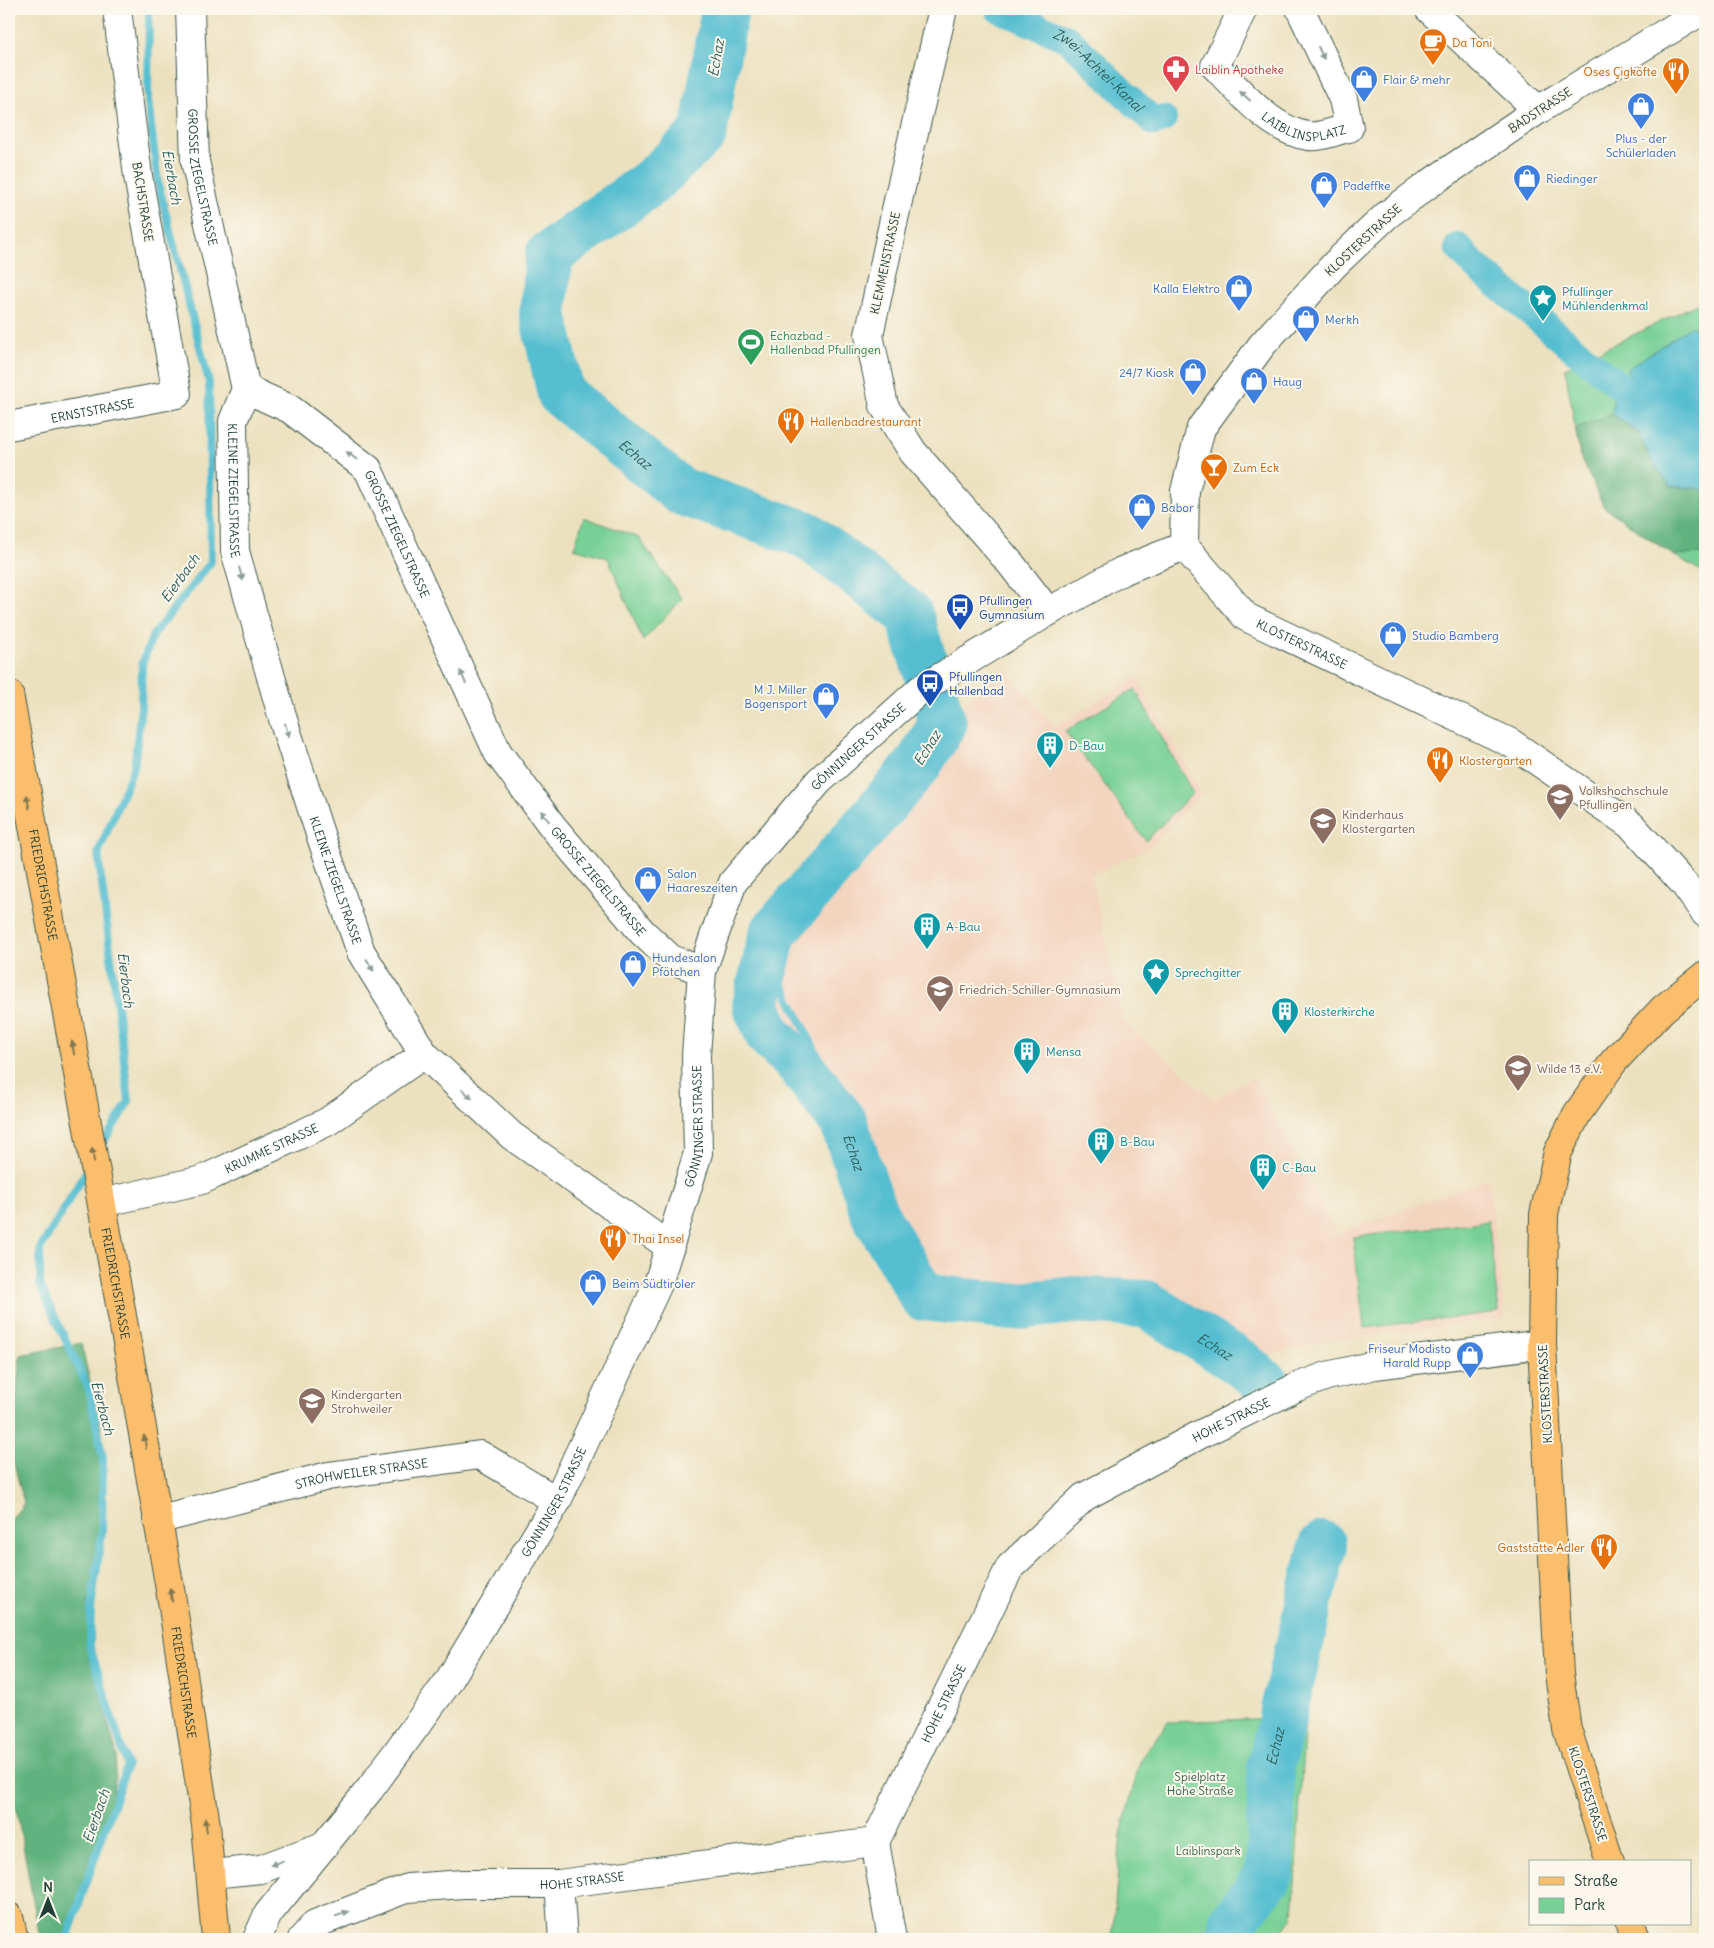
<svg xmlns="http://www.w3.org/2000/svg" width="1714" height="1948" font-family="Delius,sans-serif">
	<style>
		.built { fill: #f3d4be }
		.green { fill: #77d095; stroke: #4b8664 }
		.forest { fill: #61b27e; stroke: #407859 }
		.water { fill: #54bed0; stroke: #3a7e82 }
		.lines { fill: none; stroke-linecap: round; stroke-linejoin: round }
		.stream { stroke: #54bed0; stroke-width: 8 }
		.canal { stroke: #54bed0; stroke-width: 28 }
		.river { stroke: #54bed0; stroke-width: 48 }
		.minor-casing { stroke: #3e5649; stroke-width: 30 }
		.major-casing { stroke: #3e5649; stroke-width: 30 }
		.minor { stroke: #fff; stroke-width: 28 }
		.major { stroke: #fabe6d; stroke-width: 28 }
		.oneway { fill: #8f9e9a }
		.oneway2 { fill: #82774e }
		.labels { text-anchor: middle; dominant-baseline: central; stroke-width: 4; stroke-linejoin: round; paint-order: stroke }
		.food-label { font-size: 12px; fill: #c56008; stroke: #fbf7ec; text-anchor: start }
		.health-label { font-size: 12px; fill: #be3a42; stroke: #fbf7ec; text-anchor: start }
		.shop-label { font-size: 12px; fill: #366cbe; stroke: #fbf7ec; text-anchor: start }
		.street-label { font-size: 12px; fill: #1f3d34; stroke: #fbf7ec }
		.culture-label { font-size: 12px; fill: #0d838f; stroke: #fbf7ec; text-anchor: start }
		.leisure-label { font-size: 12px; fill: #27864d; stroke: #fbf7ec; text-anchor: start }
		.transit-label { font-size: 12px; fill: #164399; stroke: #fbf7ec; text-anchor: start }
		.education-label { font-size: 12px; fill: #785e54; stroke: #fbf7ec; text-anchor: start }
		.park-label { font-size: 12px; fill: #35624c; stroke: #fbf7ec }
		.water-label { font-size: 14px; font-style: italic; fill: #2c5d5b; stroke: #fbf7ec }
	</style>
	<rect width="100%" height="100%" fill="#fbf7ec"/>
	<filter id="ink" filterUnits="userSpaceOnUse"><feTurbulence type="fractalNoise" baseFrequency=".02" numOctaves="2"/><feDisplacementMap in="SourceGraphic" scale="10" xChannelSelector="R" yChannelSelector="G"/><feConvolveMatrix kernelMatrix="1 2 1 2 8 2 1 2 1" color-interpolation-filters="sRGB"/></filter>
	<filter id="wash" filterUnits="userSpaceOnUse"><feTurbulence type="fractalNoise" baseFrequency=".0096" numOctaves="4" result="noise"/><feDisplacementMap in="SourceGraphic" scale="20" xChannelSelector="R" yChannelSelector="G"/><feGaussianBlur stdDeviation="1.12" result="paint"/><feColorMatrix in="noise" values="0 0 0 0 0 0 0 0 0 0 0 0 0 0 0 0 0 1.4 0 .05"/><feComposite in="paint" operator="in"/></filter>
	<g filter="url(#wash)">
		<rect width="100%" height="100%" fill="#ece1bf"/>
		<!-- built -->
		<path class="built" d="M1003,668L1055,727L1137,677L1202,794L1150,847L1091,875L1123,1021L1213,1099L1254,1077L1336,1234L1489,1178L1505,1319L1320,1342L1241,1363L1146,1304L1073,1300L1011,1307L923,1297L874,1213L843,1121L799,1064L769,1035L756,1005L773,933L917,766L943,724Z"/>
		<!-- green -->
		<path class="green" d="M1705,300V573L1673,555L1604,507L1580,456L1565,368Z
			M584,517L639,538L682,599L643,641L608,558L574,548Z
			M1135,689L1193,793L1146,841L1065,731Z
			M1488,1221L1499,1312L1364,1328L1353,1237Z
			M1305,1717L1293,1918L1275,1939H1112L1121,1834L1141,1758L1168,1722Z"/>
		<!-- forest -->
		<path class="forest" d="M1612,414L1638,432L1652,462L1671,486L1705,489V554L1673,555L1604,507L1580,456L1576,428Z
			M81,1343L102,1432L105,1532L87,1605L100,1692L117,1756L111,1815L63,1939H40L9,1769V1523L24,1503L11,1452L20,1355Z"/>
		<!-- water -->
		<path class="water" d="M1690,327L1705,330V489L1671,486L1652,462L1638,432L1612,414L1614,396L1632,378L1626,370Z"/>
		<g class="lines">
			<!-- stream -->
			<path class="stream" d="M768,955L818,1056L813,1083
				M99,1150L129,1101L98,853L134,767L141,708L142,664L153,635L211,562L209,382L158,183L148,100L149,9
				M67,1939L127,1765L90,1647L91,1609L102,1532L103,1458L89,1390L40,1285V1249L87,1170"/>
			<!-- canal -->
			<g class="canal">
				<path id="s1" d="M999,9L1068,39L1154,122L1163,119"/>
				<path d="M1458,247L1473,264L1569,345L1694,446L1705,463"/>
			</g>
			<!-- river -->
			<g class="river">
				<path id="s2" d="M725,9L703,134L650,183L549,255L543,314L561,394L680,491L807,535L909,614L943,724L917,766L773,933L756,1005L769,1035L799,1064L843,1121L874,1213L923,1297L1011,1307L1073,1300L1146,1304L1241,1363L1267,1385"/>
				<path id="s3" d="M1230,1939L1233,1921L1270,1874L1271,1765L1323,1545"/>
			</g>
		</g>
	</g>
	<g filter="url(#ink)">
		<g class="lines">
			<!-- minor casing -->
			<g class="minor-casing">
				<g id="minor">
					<path id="s4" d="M190,9L195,161L246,389"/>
					<path d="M943,9L899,196L869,335L884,406L913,452L1011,564L1048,612"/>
					<path id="s5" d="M1243,9L1215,66C1239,91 1272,131 1308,136C1320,138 1337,130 1349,128L1343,99L1300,9"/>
					<path d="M1429,9L1538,110"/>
					<path id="s6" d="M1705,9L1538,110L1429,184L1387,215L1335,264L1262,345L1201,428L1185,491L1184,546L1246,617L1511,743L1632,826L1685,885L1705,913"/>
					<path id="s7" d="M246,389L233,421L235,551L285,726L321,837L361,952L424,1054L512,1136L670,1247"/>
					<path id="s8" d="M246,389L290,409L368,469L498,753L553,827L642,932L671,959L702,971"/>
					<path id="s9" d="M9,426L177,394L138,176L117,9"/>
					<path id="s10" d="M102,1203L202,1180L327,1122L424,1054"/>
					<path id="s11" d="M157,1520L328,1476L480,1455L557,1501"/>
					<path d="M875,1842L892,1939"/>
					<path d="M212,1874L261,1869L323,1846"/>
					<path d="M559,1884L563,1939"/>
					<path id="s12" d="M257,1939L268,1914L370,1789L448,1682L557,1501L658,1284L698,1153L696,1056L702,971L733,882L819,781L921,689L1048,612L1122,571L1184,546"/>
					<path id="s13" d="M302,1939L315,1924L408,1888L463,1884H559L875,1842L1010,1567L1084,1497L1201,1434L1297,1387L1327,1376L1375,1365L1542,1344"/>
				</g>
			</g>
			<!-- major casing -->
			<g class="major-casing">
				<g id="major">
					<path id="s14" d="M9,694L133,1376L172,1601L206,1825L216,1939"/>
					<path d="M1610,1862L1567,1729L1559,1674L1542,1344L1544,1214L1558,1152L1577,1114L1614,1061L1663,1009L1705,975"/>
					<path d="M9,1917L14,1939"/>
					<path d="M1631,1924L1636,1939"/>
				</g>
			</g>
			<!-- minor -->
			<use href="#minor" class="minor"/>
			<!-- major -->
			<use href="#major" class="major"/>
		</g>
		<!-- one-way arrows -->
		<defs><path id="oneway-solid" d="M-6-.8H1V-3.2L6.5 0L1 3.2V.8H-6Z" transform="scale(1.25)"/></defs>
		<g class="oneway">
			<use href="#oneway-solid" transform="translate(1321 53) rotate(64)"/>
			<use href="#oneway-solid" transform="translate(1245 96) rotate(-139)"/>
			<use href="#oneway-solid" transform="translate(352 456) rotate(-143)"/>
			<use href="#oneway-solid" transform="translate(241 574) rotate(74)"/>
			<use href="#oneway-solid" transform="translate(463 677) rotate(-114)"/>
			<use href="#oneway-solid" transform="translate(287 730) rotate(73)"/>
			<use href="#oneway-solid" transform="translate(545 816) rotate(-127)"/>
			<use href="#oneway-solid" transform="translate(370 965) rotate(59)"/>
			<use href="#oneway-solid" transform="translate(467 1094) rotate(43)"/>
			<use href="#oneway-solid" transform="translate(277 1863) rotate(160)"/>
			<use href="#oneway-solid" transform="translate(342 1914) rotate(-21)"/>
		</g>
		<g class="oneway2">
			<use href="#oneway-solid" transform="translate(28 802) rotate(-101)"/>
			<use href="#oneway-solid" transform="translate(73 1048) rotate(-100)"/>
			<use href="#oneway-solid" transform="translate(93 1155) rotate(-100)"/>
			<use href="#oneway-solid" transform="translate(145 1442) rotate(-100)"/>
			<use href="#oneway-solid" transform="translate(171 1595) rotate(-100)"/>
			<use href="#oneway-solid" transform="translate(206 1825) rotate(-98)"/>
		</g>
	</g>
	<!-- icons -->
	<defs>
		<g id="cafe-pin" transform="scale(1.4375)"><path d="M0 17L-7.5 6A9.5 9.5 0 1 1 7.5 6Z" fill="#e8710a" stroke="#fbf7ec"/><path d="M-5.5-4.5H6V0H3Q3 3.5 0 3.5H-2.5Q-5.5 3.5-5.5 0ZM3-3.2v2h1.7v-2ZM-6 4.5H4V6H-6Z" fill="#fff"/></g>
		<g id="pharmacy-pin" transform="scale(1.4375)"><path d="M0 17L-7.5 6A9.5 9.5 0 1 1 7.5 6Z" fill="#e0444e" stroke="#fbf7ec"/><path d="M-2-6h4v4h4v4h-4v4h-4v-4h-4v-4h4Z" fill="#fff"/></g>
		<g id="restaurant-pin" transform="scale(1.4375)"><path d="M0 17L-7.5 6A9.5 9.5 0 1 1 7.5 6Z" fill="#e8710a" stroke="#fbf7ec"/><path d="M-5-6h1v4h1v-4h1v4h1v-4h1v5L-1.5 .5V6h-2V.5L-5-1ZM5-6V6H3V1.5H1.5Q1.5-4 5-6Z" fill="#fff"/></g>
		<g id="shop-pin" transform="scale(1.4375)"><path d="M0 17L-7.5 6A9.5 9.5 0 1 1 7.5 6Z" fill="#3f7fe0" stroke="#fbf7ec"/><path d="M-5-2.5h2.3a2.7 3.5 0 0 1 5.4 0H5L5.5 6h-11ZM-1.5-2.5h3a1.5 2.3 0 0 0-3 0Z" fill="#fff"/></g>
		<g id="sight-pin" transform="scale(1.4375)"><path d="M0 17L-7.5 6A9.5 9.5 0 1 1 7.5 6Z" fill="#0f9aa8" stroke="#fbf7ec"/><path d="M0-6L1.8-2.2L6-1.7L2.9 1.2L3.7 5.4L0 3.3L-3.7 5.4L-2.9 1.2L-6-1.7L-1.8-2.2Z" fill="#fff"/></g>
		<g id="stadium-pin" transform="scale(1.4375)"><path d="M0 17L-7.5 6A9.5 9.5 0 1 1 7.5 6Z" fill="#2e9e5b" stroke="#fbf7ec"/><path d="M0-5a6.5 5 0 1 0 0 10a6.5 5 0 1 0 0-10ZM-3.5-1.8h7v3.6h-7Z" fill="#fff"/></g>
		<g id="bar-pin" transform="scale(1.4375)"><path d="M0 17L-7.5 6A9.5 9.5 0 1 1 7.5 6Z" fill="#e8710a" stroke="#fbf7ec"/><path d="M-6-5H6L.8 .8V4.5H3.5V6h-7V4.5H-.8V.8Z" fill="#fff"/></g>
		<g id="bus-pin" transform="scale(1.4375)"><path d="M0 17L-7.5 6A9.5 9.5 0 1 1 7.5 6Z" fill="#1a4fb4" stroke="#fbf7ec"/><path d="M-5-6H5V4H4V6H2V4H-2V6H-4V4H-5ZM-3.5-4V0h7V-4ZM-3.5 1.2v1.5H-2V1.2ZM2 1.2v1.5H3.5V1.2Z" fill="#fff"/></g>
		<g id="building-pin" transform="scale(1.4375)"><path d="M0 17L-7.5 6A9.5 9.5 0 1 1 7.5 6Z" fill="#0f9aa8" stroke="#fbf7ec"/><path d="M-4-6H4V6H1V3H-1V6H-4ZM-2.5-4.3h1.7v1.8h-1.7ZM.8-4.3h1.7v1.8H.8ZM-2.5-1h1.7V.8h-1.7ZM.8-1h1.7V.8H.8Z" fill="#fff"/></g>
		<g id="university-pin" transform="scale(1.4375)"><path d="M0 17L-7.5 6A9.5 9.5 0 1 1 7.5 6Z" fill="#8d6e63" stroke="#fbf7ec"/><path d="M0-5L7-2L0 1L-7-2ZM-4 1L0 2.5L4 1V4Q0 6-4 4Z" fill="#fff"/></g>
		<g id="school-pin" transform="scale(1.4375)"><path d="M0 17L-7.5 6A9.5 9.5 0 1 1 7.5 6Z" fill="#8d6e63" stroke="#fbf7ec"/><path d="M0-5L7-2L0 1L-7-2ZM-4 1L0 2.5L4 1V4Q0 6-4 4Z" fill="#fff"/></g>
	</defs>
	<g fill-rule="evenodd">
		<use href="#cafe-pin" x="1433" y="42"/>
		<use href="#pharmacy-pin" x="1176" y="69"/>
		<use href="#restaurant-pin" x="1676" y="71"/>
		<use href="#shop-pin" x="1364" y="79"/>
		<use href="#shop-pin" x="1641" y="106"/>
		<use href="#shop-pin" x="1527" y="178"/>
		<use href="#shop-pin" x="1324" y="185"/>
		<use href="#shop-pin" x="1239" y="288"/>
		<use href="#sight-pin" x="1543" y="298"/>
		<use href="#shop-pin" x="1306" y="319"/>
		<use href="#stadium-pin" x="751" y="342"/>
		<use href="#shop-pin" x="1193" y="372"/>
		<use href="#shop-pin" x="1254" y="381"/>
		<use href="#restaurant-pin" x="791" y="421"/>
		<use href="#bar-pin" x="1214" y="467"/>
		<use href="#shop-pin" x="1142" y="507"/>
		<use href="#bus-pin" x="960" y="607"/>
		<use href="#shop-pin" x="1393" y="635"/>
		<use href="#bus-pin" x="930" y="683"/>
		<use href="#shop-pin" x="826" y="696"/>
		<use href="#building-pin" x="1050" y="745"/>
		<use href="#restaurant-pin" x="1440" y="760"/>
		<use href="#university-pin" x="1560" y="797"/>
		<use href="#school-pin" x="1323" y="821"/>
		<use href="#shop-pin" x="648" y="880"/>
		<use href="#building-pin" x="927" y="926"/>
		<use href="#shop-pin" x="633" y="964"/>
		<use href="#sight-pin" x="1156" y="972"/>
		<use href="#school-pin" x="940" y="989"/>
		<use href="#building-pin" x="1285" y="1011"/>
		<use href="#building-pin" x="1027" y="1051"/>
		<use href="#school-pin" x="1518" y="1068"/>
		<use href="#building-pin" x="1101" y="1141"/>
		<use href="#building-pin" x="1263" y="1167"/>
		<use href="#restaurant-pin" x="613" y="1238"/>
		<use href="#shop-pin" x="593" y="1283"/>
		<use href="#shop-pin" x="1470" y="1355"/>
		<use href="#school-pin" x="312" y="1401"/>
		<use href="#restaurant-pin" x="1604" y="1547"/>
	</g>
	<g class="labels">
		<!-- food labels -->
		<g class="food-label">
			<text x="1452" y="42">Da Toni</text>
			<text x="1657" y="71" text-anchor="end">Oses Çigköfte</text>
			<text x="810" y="421">Hallenbadrestaurant</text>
			<text x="1233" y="467">Zum Eck</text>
			<text x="1459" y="760">Klostergarten</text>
			<text x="632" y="1238">Thai Insel</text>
			<text x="1585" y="1547" text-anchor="end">Gaststätte Adler</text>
		</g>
		<!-- health labels -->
		<g class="health-label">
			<text x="1195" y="69">Laiblin Apotheke</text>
		</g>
		<!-- shop labels -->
		<g class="shop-label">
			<text x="1383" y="79">Flair &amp; mehr</text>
			<text x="1641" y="138" text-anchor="middle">Plus - der<tspan x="1641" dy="14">Schülerladen</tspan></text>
			<text x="1546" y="178">Riedinger</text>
			<text x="1343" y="185">Padeffke</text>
			<text x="1220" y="288" text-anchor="end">Kalla Elektro</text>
			<text x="1325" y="319">Merkh</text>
			<text x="1174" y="372" text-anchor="end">24/7 Kiosk</text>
			<text x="1273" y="381">Haug</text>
			<text x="1161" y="507">Babor</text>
			<text x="1412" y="635">Studio Bamberg</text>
			<text x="807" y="689" text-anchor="end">M J. Miller<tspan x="807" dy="14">Bogensport</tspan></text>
			<text x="667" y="873">Salon<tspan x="667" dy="14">Haareszeiten</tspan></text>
			<text x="652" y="957">Hundesalon<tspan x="652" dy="14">Pfötchen</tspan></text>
			<text x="612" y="1283">Beim Südtiroler</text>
			<text x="1451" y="1348" text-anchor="end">Friseur Modisto<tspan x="1451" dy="14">Harald Rupp</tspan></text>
		</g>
		<!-- street labels -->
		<g class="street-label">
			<text transform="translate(1540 110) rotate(-33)">BADSTRASSE</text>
			<text stroke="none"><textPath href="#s5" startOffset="176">LAIBLINSPLATZ</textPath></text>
			<text stroke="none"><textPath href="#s4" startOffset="169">GROSSE ZIEGELSTRASSE</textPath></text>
			<text transform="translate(143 202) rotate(81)">BACHSTRASSE</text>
			<text transform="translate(1363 240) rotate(-43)">KLOSTERSTRASSE</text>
			<text transform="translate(885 263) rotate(-78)">KLEMMENSTRASSE</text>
			<text stroke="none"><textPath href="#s9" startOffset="85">ERNSTSTRASSE</textPath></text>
			<text stroke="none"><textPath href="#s7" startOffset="104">KLEINE ZIEGELSTRASSE</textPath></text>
			<text stroke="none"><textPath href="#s8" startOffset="218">GROSSE ZIEGELSTRASSE</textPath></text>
			<text stroke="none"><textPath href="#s6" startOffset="939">KLOSTERSTRASSE</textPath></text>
			<text stroke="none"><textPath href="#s12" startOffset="1370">GÖNNINGER STRASSE</textPath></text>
			<text stroke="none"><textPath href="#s7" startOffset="509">KLEINE ZIEGELSTRASSE</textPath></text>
			<text stroke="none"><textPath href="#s8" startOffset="622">GROSSE ZIEGELSTRASSE</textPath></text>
			<text stroke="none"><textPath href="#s14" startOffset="194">FRIEDRICHSTRASSE</textPath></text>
			<text stroke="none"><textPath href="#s12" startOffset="935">GÖNNINGER STRASSE</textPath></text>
			<text stroke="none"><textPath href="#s10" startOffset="179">KRUMME STRASSE</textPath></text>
			<text stroke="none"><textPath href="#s14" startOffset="599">FRIEDRICHSTRASSE</textPath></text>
			<text transform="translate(1545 1394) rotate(-93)">KLOSTERSTRASSE</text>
			<text stroke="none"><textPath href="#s13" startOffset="1164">HOHE STRASSE</textPath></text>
			<text stroke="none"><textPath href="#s11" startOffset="210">STROHWEILER STRASSE</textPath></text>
			<text stroke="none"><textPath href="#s12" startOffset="530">GÖNNINGER STRASSE</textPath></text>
			<text stroke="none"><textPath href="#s14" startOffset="1004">FRIEDRICHSTRASSE</textPath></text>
			<text stroke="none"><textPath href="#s13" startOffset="744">HOHE STRASSE</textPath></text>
			<text transform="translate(1588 1794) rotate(72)">KLOSTERSTRASSE</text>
			<text stroke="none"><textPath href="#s13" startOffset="294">HOHE STRASSE</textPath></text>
		</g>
		<!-- culture labels -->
		<g class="culture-label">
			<text x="1562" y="291">Pfullinger<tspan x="1562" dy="14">Mühlendenkmal</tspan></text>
			<text x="1069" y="745">D-Bau</text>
			<text x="946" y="926">A-Bau</text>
			<text x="1175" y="972">Sprechgitter</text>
			<text x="1304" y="1011">Klosterkirche</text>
			<text x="1046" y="1051">Mensa</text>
			<text x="1120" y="1141">B-Bau</text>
			<text x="1282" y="1167">C-Bau</text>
		</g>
		<!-- leisure labels -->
		<g class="leisure-label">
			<text x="770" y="335">Echazbad -<tspan x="770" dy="14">Hallenbad Pfullingen</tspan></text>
		</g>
		<!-- transit labels -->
		<g class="transit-label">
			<text x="979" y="600">Pfullingen<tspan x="979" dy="14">Gymnasium</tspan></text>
			<text x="949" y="676">Pfullingen<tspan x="949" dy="14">Hallenbad</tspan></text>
		</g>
		<!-- education labels -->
		<g class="education-label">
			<text x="1579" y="790">Volkshochschule<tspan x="1579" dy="14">Pfullingen</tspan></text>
			<text x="1342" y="814">Kinderhaus<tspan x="1342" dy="14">Klostergarten</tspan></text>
			<text x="959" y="989">Friedrich-Schiller-Gymnasium</text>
			<text x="1537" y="1068">Wilde 13 e.V.</text>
			<text x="331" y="1394">Kindergarten<tspan x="331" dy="14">Strohweiler</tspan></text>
		</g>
		<!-- park labels -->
		<g class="park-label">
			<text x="1200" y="1776">Spielplatz<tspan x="1200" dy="14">Hohe Straße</tspan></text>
			<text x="1208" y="1850">Laiblinspark</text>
		</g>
		<!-- water labels -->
		<g class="water-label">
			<text transform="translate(716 58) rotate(-80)">Echaz</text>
			<text stroke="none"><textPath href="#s1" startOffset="118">Zwei-Achtel-Kanal</textPath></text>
			<text transform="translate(172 177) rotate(80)">Eierbach</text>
			<text stroke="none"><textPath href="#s2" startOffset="560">Echaz</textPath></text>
			<text transform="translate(180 578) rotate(-54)">Eierbach</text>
			<text transform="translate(927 748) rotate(-58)">Echaz</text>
			<text transform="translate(126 980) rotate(83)">Eierbach</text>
			<text stroke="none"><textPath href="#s2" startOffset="1520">Echaz</textPath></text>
			<text stroke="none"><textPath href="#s2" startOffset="1986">Echaz</textPath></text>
			<text transform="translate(103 1408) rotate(75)">Eierbach</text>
			<text stroke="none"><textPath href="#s3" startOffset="206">Echaz</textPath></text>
			<text transform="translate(96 1816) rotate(-71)">Eierbach</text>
		</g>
	</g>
	<!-- margin -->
	<rect width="1714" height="1948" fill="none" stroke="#fbf7ec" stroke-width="30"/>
	<!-- legend -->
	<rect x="1529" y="1860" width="162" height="65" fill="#fbf7ec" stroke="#a3ada2"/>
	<rect x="1539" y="1877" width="25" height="8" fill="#fabe6d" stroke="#a3ada2"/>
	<text x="1574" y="1886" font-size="15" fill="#1f3d34">Straße</text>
	<rect x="1539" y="1898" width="25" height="15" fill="#77d095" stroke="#a3ada2"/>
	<text x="1574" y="1910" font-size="15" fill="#1f3d34">Park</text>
	<!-- north arrow -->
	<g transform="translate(48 1900)" stroke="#fbf7ec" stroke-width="4" paint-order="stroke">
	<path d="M0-4L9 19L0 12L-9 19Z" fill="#1f3d34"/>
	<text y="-8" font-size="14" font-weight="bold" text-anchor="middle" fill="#1f3d34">N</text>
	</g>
</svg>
